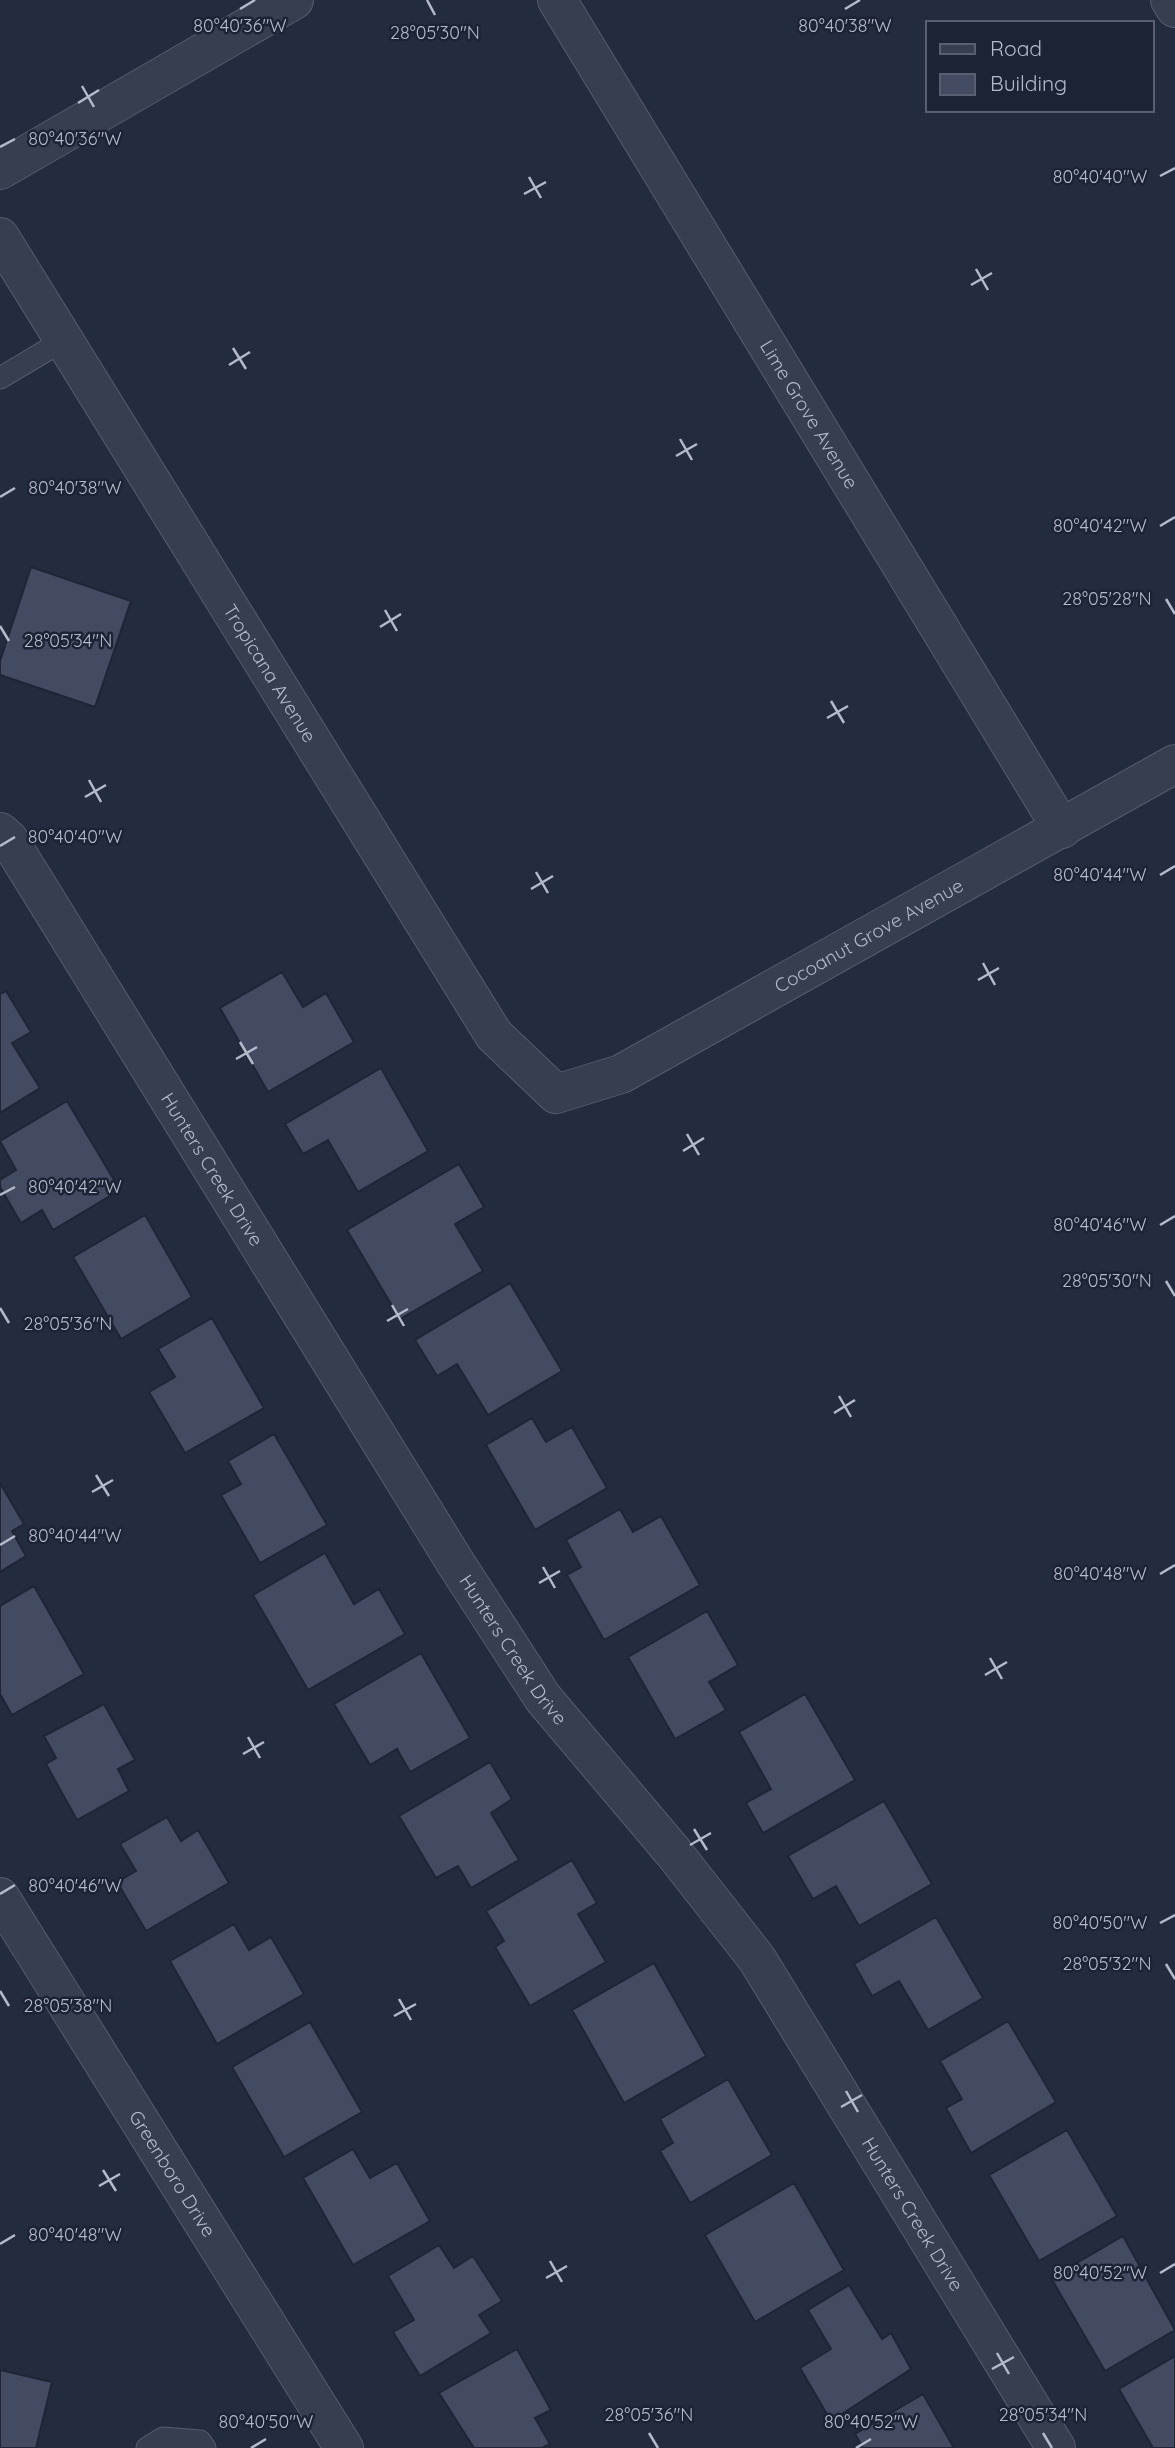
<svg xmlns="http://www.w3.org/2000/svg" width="1175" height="2448" font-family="Quicksand,sans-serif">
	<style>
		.building { fill: #424b61; stroke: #1e2536; stroke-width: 2 }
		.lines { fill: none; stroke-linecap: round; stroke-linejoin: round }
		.service-casing { stroke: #555c6d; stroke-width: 23 }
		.minor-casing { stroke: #555c6d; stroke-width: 40 }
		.service { stroke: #373e4f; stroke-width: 21 }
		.minor { stroke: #373e4f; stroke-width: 38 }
		.ticks { fill: none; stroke: #b3baca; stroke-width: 2.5 }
		.labels { text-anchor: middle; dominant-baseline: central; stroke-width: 5; stroke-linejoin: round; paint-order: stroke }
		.street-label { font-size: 19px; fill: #b3baca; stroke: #1c2334 }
		.ticks-label { font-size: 18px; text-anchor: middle; fill: #b3baca; stroke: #1c2334; stroke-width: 5; stroke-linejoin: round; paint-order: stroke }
	</style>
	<rect width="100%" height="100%" fill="#232c3f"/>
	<!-- building -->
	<path class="building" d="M31,567L131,601L95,707L0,675V661Z
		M282,972L303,1007L326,993L354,1042L268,1092L220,1008Z
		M6,991L31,1032L12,1043L40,1088L0,1113V994Z
		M381,1068L428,1151L358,1192L328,1140L303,1154L285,1124Z
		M67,1101L120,1190L53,1230L42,1210L21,1223L0,1187V1180L16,1170L0,1141Z
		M459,1164L484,1207L455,1224L483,1271L400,1319L347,1230Z
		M145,1215L192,1297L121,1339L73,1257Z
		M510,1283L562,1371L488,1415L457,1364L437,1376L415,1340Z
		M212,1318L264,1408L185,1453L149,1392L175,1377L158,1349Z
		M532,1418L546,1442L572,1427L607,1488L535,1530L486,1445Z
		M274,1434L327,1525L260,1563L221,1495L241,1484L228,1461Z
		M0,1483L24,1524L12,1531L26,1556L0,1572Z
		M620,1509L633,1532L661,1516L700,1585L604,1640L567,1575L581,1567L566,1540Z
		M325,1553L354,1604L379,1589L405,1634L308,1690L253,1595Z
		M34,1586L84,1674L12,1715L0,1694V1606Z
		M707,1611L738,1665L709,1682L726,1710L675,1739L628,1657Z
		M421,1653L470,1738L410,1772L397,1749L370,1765L334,1704Z
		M805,1694L855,1780L763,1833L746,1803L771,1789L739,1732Z
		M104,1704L135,1760L118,1769L129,1791L77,1820L46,1764L56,1758L44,1736Z
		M490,1762L512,1799L491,1813L519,1860L471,1888L458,1866L436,1878L399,1816Z
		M884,1801L932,1884L859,1926L836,1886L813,1899L788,1856Z
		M167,1817L181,1841L198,1830L229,1883L146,1931L117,1882L136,1871L120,1844Z
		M572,1860L597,1903L578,1914L606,1962L530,2006L495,1947L504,1941L486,1911Z
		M936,1917L983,1998L928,2030L899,1981L872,1996L854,1964Z
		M234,1924L249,1950L271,1937L304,1994L217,2044L170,1961Z
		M654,1963L706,2056L624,2103L572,2010Z
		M1008,2021L1056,2102L971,2153L946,2108L962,2099L940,2061Z
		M310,2022L362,2112L284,2157L232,2067Z
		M728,2079L772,2155L690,2203L660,2151L673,2143L660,2119Z
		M1067,2130L1117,2216L1039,2261L989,2175Z
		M353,2149L370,2178L397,2163L430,2221L353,2265L303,2178Z
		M794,2183L844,2270L755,2322L705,2235Z
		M1123,2236L1175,2330L1105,2371L1051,2278Z
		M439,2245L454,2268L473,2256L502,2301L479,2315L491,2333L420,2376L393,2332L414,2320L388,2276Z
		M849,2285L882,2339L891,2333L911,2369L831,2421L800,2368L831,2349L808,2310Z
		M517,2349L551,2410L535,2418L550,2444L542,2448H474L439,2393Z
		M1175,2356V2448H1153L1119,2389Z
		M0,2370L52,2382L36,2448H0Z
		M923,2394L954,2448H863L855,2434Z"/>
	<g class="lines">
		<!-- service casing -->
		<g class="service-casing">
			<path id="service" d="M0,378L64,340
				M147,2448L163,2438L200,2441L205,2448"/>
		</g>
		<!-- minor casing -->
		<g class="minor-casing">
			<g id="minor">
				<path id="s1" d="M557,0L1062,829"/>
				<path d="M1170,0L1175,8"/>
				<path d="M0,170L294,0"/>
				<path id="s2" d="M0,237L494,1035L556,1094L621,1074L1175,764"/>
				<path id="s3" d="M0,832L9,840L455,1562L543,1698L674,1853L757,1959L1056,2448"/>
				<path id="s4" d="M0,1897L344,2448"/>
			</g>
		</g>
		<!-- service -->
		<use href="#service" class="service"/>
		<!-- minor -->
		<use href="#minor" class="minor"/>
	</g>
	<!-- ticks -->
	<path class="ticks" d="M427,0L435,15M240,9L255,0M845,9L860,0M82,86L94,107M78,103L99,90M0,147L15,139M1160,176L1175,168M529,177L541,198M524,194L546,182M976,269L988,290M971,285L992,273M233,348L246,369M229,365L250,352M680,439L692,460M676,456L697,444M0,497L15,488M1160,526L1175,517M1166,599L1175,614M385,610L397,631M0,626L9,641M380,627L401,614M831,701L844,723M827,718L848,706M89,780L101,802M85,797L106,785M0,846L15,837M536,872L548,893M1160,875L1175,866M531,889L553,876M983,963L995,985M978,980L999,968M240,1042L253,1064M236,1059L257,1047M687,1134L699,1155M683,1151L704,1138M0,1195L15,1187M1160,1225L1175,1216M1166,1281L1175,1296M392,1305L404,1326M0,1308L9,1323M387,1321L408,1309M839,1396L851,1417M834,1413L855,1400M96,1475L109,1496M92,1492L113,1480M0,1545L15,1536M543,1567L555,1588M1160,1574L1175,1565M539,1583L560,1571M990,1658L1002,1679M985,1675L1007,1662M248,1737L260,1758M243,1754L264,1742M694,1829L707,1850M690,1845L711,1833M0,1894L15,1885M1160,1923L1175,1915M1166,1964L1175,1979M0,1991L9,2006M399,1999L411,2020M394,2016L416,2004M846,2091L858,2112M841,2107L862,2095M103,2170L116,2191M99,2186L120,2174M0,2244L15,2235M550,2261L562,2282M1160,2273L1175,2264M546,2278L567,2266M997,2353L1009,2374M992,2369L1014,2357M649,2433L658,2448M1043,2433L1052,2448M251,2448L266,2439M856,2448L871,2439"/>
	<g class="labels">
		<!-- street labels -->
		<g class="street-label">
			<text stroke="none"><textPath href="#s1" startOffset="485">Lime Grove Avenue</textPath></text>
			<text stroke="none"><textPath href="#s2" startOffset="513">Tropicana Avenue</textPath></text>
			<text stroke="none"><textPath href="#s2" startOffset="1376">Cocoanut Grove Avenue</textPath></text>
			<text stroke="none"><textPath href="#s3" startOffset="399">Hunters Creek Drive</textPath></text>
			<text stroke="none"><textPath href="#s3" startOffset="966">Hunters Creek Drive</textPath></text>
			<text stroke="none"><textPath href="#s4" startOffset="326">Greenboro Drive</textPath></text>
			<text stroke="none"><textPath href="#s3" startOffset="1659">Hunters Creek Drive</textPath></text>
		</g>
	</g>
	<g class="ticks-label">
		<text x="240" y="32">80°40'36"W</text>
		<text x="845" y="32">80°40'38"W</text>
		<text x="435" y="39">28°05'30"N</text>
		<text x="75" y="145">80°40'36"W</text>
		<text x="1100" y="183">80°40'40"W</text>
		<text x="75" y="494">80°40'38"W</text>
		<text x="1100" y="532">80°40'42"W</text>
		<text x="1107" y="605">28°05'28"N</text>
		<text x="68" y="647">28°05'34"N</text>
		<text x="75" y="843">80°40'40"W</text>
		<text x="1100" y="881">80°40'44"W</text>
		<text x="75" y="1193">80°40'42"W</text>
		<text x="1100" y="1231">80°40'46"W</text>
		<text x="1107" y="1287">28°05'30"N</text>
		<text x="68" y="1330">28°05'36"N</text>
		<text x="75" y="1542">80°40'44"W</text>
		<text x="1100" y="1580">80°40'48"W</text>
		<text x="75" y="1892">80°40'46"W</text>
		<text x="1100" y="1929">80°40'50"W</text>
		<text x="1107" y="1970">28°05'32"N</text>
		<text x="68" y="2012">28°05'38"N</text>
		<text x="75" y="2241">80°40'48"W</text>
		<text x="1100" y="2279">80°40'52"W</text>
		<text x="649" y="2421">28°05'36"N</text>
		<text x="1043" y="2421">28°05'34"N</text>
		<text x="266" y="2428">80°40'50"W</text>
		<text x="871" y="2428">80°40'52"W</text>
	</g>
	<!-- legend -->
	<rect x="926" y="21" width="228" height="91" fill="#1c2334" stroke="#585f70" stroke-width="2"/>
	<rect x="940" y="44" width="35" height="10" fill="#373e4f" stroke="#585f70" stroke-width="2"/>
	<text x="990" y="56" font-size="21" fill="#b3baca">Road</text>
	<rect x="940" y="74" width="35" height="21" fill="#424b61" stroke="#585f70" stroke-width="2"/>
	<text x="990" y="91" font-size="21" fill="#b3baca">Building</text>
</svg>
